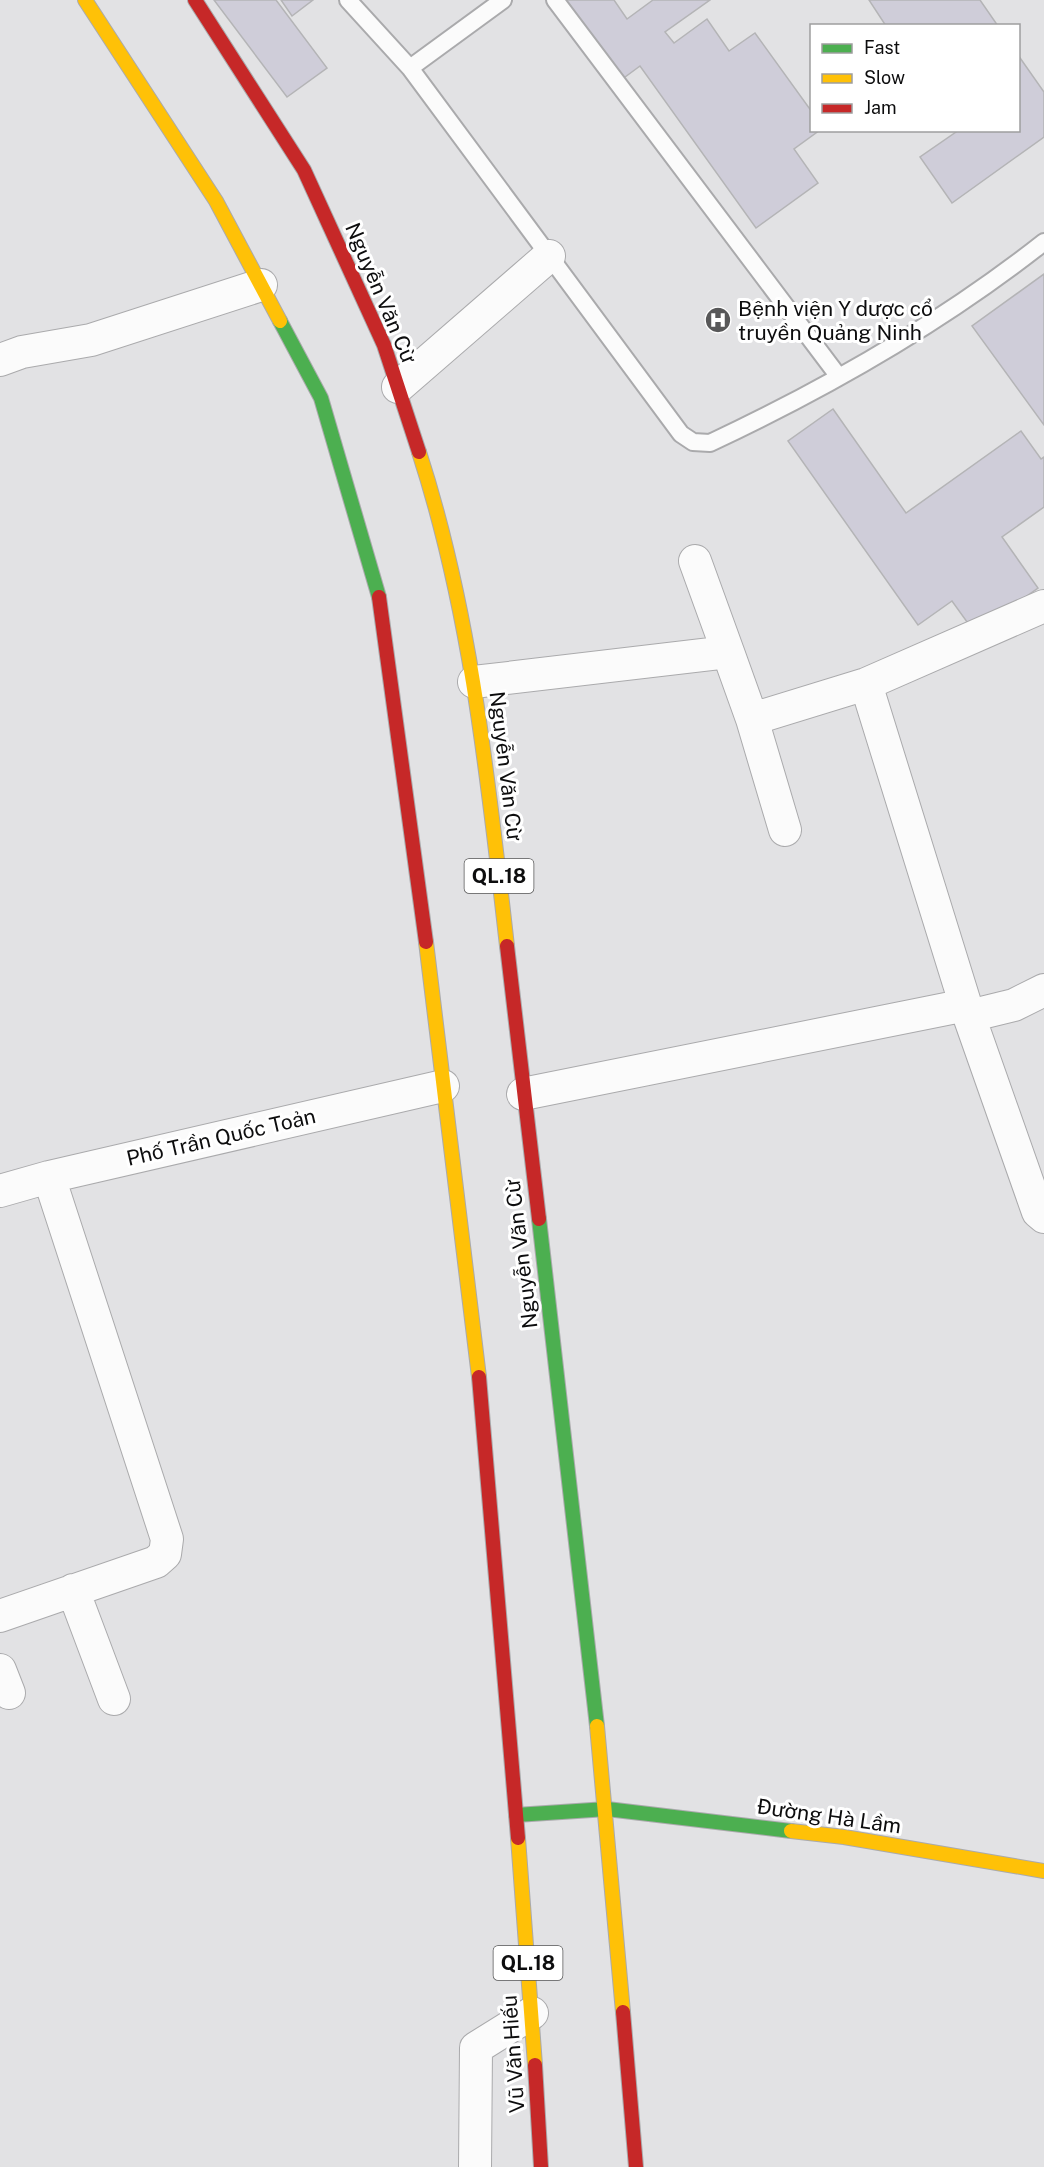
<svg xmlns="http://www.w3.org/2000/svg" width="1044" height="2167" font-family="'Public Sans',sans-serif">
	<style>
		.building { fill: #cfcdd9; stroke: #b4b4b6; stroke-width: 1.5 }
		.lines { fill: none; stroke-linecap: round; stroke-linejoin: round }
		.lane-casing { stroke: #aaaaac; stroke-width: 20 }
		.street-casing { stroke: #aaaaac; stroke-width: 34 }
		.fast-casing { stroke: #aaaaac; stroke-width: 16 }
		.slow-casing { stroke: #aaaaac; stroke-width: 16 }
		.jam-casing { stroke: #aaaaac; stroke-width: 16 }
		.lane { stroke: #fbfbfb; stroke-width: 16 }
		.street { stroke: #fbfbfb; stroke-width: 32 }
		.fast { stroke: #4caf50; stroke-width: 14 }
		.slow { stroke: #ffc107; stroke-width: 14 }
		.jam { stroke: #c62828; stroke-width: 14 }
		.labels { text-anchor: middle; dominant-baseline: central; stroke-width: 6; stroke-linejoin: round; paint-order: stroke }
		.shield { fill: #fff; stroke: #565656; stroke-width: 1.5 }
		.shield-label { font-size: 20px; font-weight: bold; fill: #0d0d0e }
		.street-label { font-size: 21px; fill: #0d0d0e; stroke: #fff }
		.poi-label { font-size: 21px; fill: #0d0d0e; stroke: #fff; text-anchor: start }
	</style>
	<rect width="100%" height="100%" fill="#e2e2e4"/>
	<!-- building -->
	<path class="building" d="M214,0H276L327,68L287,97Z
		M281,0H313L292,16Z
		M563,0H614L627,19L653,0H710L665,32L674,43L707,19L729,51L755,33L812,112V130H820L794,149L818,183L756,228L640,66L621,80Z
		M869,0H980L998,26H886Z
		M1018,55L1044,92V137L952,203L920,157L959,130H1018Z
		M1044,274V425L972,326Z
		M833,409L906,513L1021,431L1041,459L1044,457V507L1002,537L1038,588L975,633L952,601L918,625L788,441Z"/>
	<g class="lines">
		<!-- lane casing -->
		<g class="lane-casing">
			<path id="lane" d="M348,0L410,68L681,434L693,442L710,443C825,389 944,321 1044,242
				M555,0L839,377
				M410,68L503,0"/>
		</g>
		<!-- street casing -->
		<g class="street-casing">
			<path id="street" d="M0,360L22,352L91,340L261,285
				M398,387L549,256
				M695,561L728,652
				M474,682L728,652L752,719L866,684L1044,606
				M866,684L969,1016L1038,1212L1044,1217
				M752,719L785,830
				M969,1016L1014,1005L1044,990
				M523,1094L966,1005
				M0,1191L49,1177L443,1086
				M73,1590L114,1699
				M0,1616L156,1562L165,1554L167,1539L49,1177
				M0,1670L9,1693
				M475,2167L476,2048L532,2013"/>
		</g>
		<!-- fast casing -->
		<g class="fast-casing">
			<path id="fast" d="M280,321L321,398L379,597
				M539,1219L597,1726
				M516,1815L607,1809L791,1831"/>
		</g>
		<!-- slow casing -->
		<g class="slow-casing">
			<path id="slow" d="M85,0L216,201L280,321
				M419,452C471,612 488,780 507,946
				M426,942L479,1377
				M597,1726L623,2012
				M791,1831L844,1837L1044,1871
				M518,1838L535,2065"/>
		</g>
		<!-- jam casing -->
		<g class="jam-casing">
			<path id="jam" d="M195,0L304,170L384,345L419,452
				M379,597L426,942
				M507,946L539,1219
				M479,1377L518,1838
				M623,2012L636,2167
				M535,2065L541,2167"/>
		</g>
		<!-- lane -->
		<use href="#lane" class="lane"/>
		<!-- street -->
		<use href="#street" class="street"/>
		<!-- fast -->
		<use href="#fast" class="fast"/>
		<!-- slow -->
		<use href="#slow" class="slow"/>
		<!-- jam -->
		<use href="#jam" class="jam"/>
	</g>
	<!-- icons -->
	<defs>
		<g id="hospital-disc" transform="scale(1.35)"><circle r="9.5" fill="#585859" stroke="#fff"/><path d="M-5-5h3v3.5h4V-5h3V5h-3V1.5h-4V5h-3Z" fill="#fff"/></g>
	</defs>
	<g fill-rule="evenodd">
		<use href="#hospital-disc" x="718" y="320"/>
	</g>
	<g class="labels">
		<!-- shield labels -->
		<g class="shield">
			<rect x="464.5" y="859" width="69" height="34" rx="4.5"/>
			<rect x="493.5" y="1946" width="69" height="34" rx="4.5"/>
		</g>
		<g class="shield-label">
			<text x="499" y="876">QL.18</text>
			<text x="528" y="1963">QL.18</text>
		</g>
		<!-- street labels -->
		<g class="street-label">
			<text transform="translate(381 293) rotate(67)">Nguyễn Văn Cừ</text>
			<text transform="translate(506 766) rotate(83)">Nguyễn Văn Cừ</text>
			<text transform="translate(221 1137) rotate(-13)">Phố Trần Quốc Toản</text>
			<text transform="translate(521 1254) rotate(-97)">Nguyễn Văn Cừ</text>
			<text transform="translate(829 1816) rotate(8)">Đường Hà Lầm</text>
			<text transform="translate(513 2054) rotate(-94)">Vũ Văn Hiếu</text>
		</g>
		<!-- poi labels -->
		<g class="poi-label">
			<text x="738" y="308">Bệnh viện Y dược cổ<tspan x="738" dy="24">truyền Quảng Ninh</tspan></text>
		</g>
	</g>
	<!-- legend -->
	<rect x="810" y="24" width="210" height="108" fill="#ffffff" stroke="#9e9e9f" stroke-width="1.5"/>
	<rect x="822" y="44" width="30" height="9" fill="#4caf50" stroke="#9e9e9f" stroke-width="1.5"/>
	<text x="864" y="54" font-size="18" fill="#0d0d0e">Fast</text>
	<rect x="822" y="74" width="30" height="9" fill="#ffc107" stroke="#9e9e9f" stroke-width="1.5"/>
	<text x="864" y="84" font-size="18" fill="#0d0d0e">Slow</text>
	<rect x="822" y="104" width="30" height="9" fill="#c62828" stroke="#9e9e9f" stroke-width="1.5"/>
	<text x="864" y="114" font-size="18" fill="#0d0d0e">Jam</text>
</svg>
